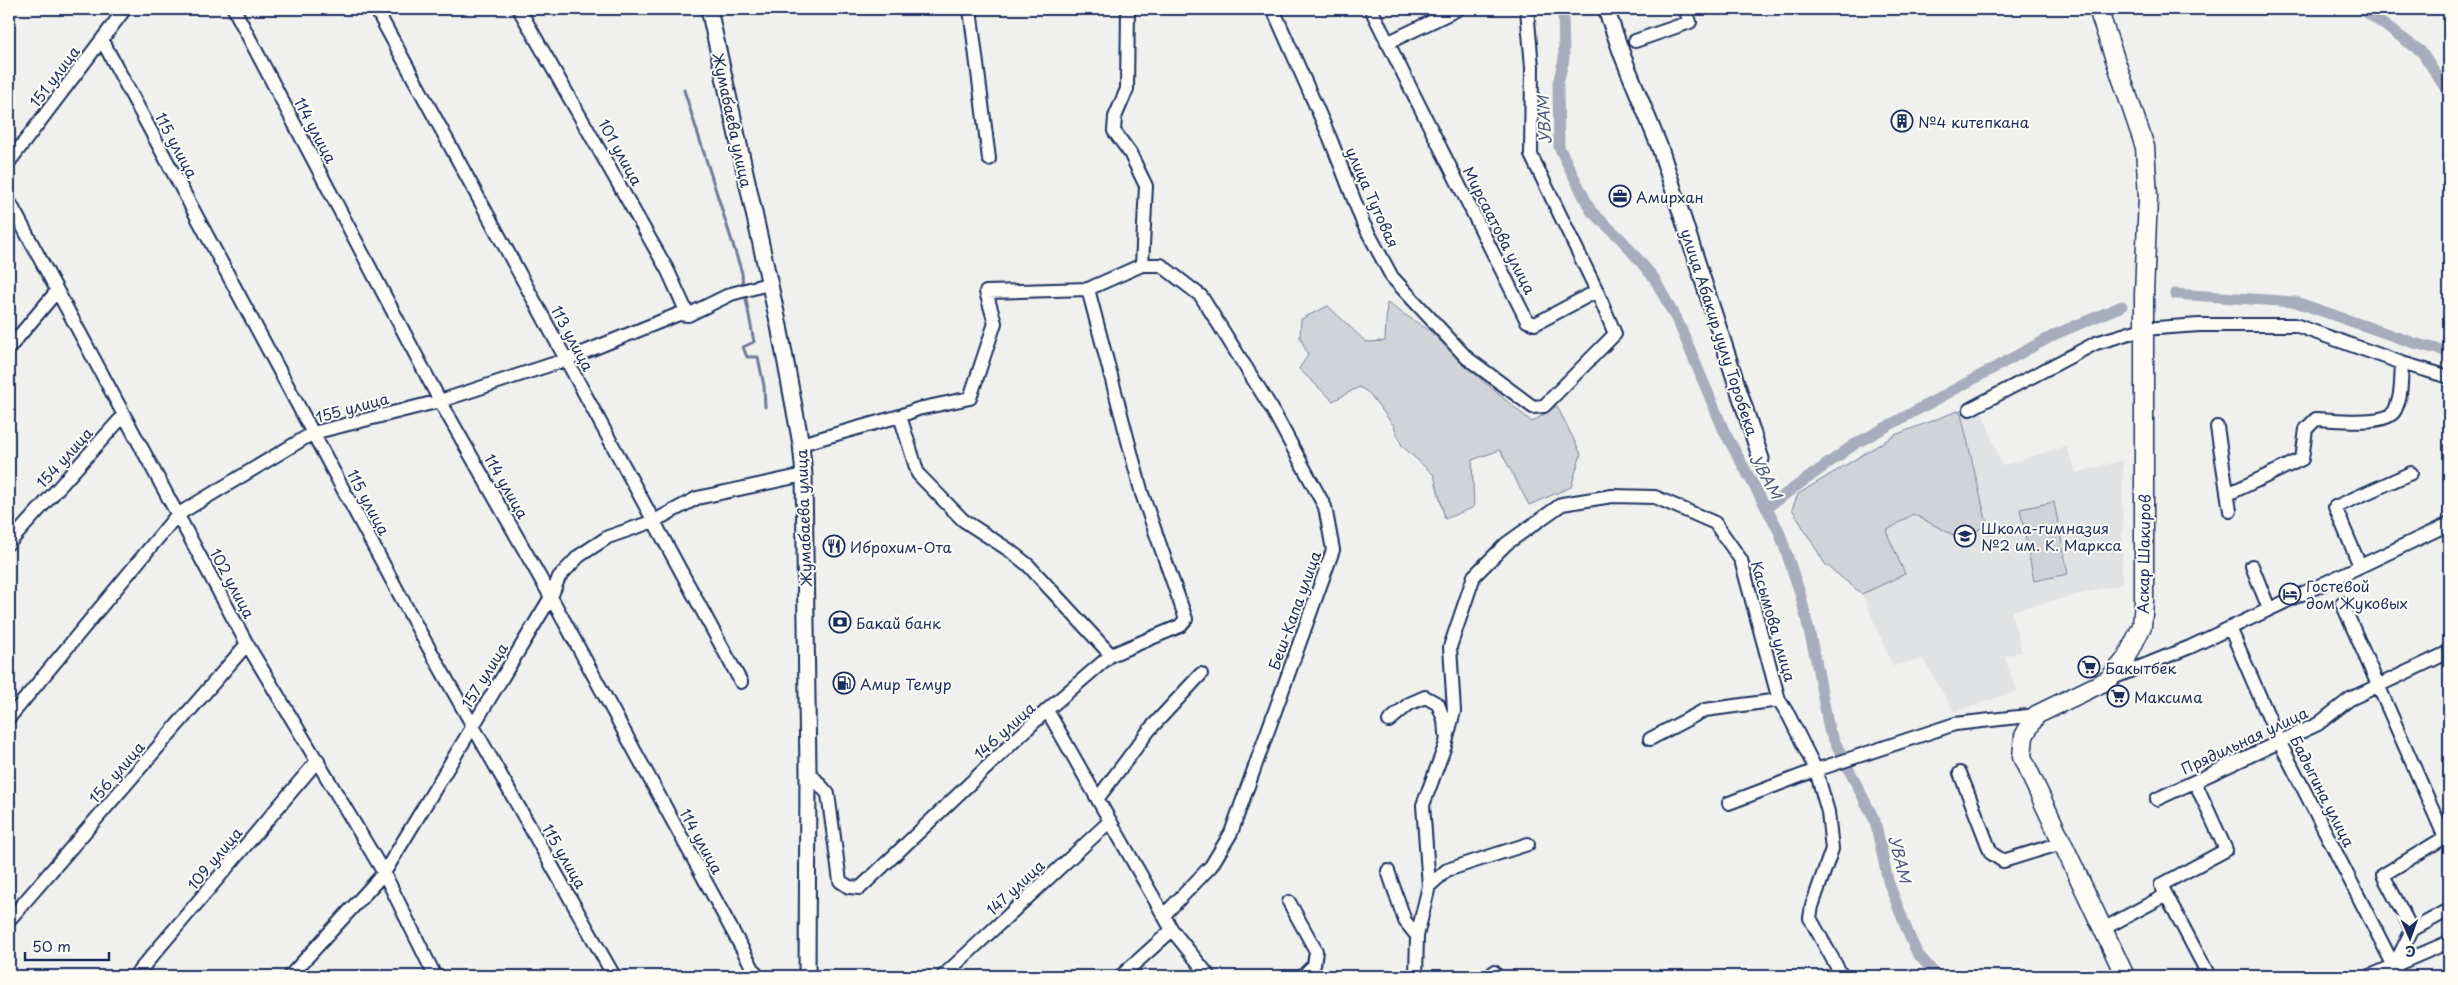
<svg xmlns="http://www.w3.org/2000/svg" width="2458" height="985" font-family="'Playpen Sans',sans-serif">
	<style>
		.built { fill: #e0e2e3 }
		.green { fill: #d0d3d8; stroke: #76819b }
		.lines { fill: none; stroke-linecap: round; stroke-linejoin: round }
		.stream { stroke: #6f7b97; stroke-width: 3 }
		.canal { stroke: #a7adbd; stroke-width: 11 }
		.minor-casing { stroke: #1b2f5e; stroke-width: 16 }
		.tertiary-casing { stroke: #1b2f5e; stroke-width: 19 }
		.secondary-casing { stroke: #1b2f5e; stroke-width: 21 }
		.minor { stroke: #fdfcf7; stroke-width: 12 }
		.tertiary { stroke: #fdfcf7; stroke-width: 15 }
		.secondary { stroke: #fdfcf7; stroke-width: 18 }
		.labels { text-anchor: middle; dominant-baseline: central; stroke-width: 4; stroke-linejoin: round; paint-order: stroke }
		.street-label { font-size: 15px; fill: #1b2f5e; stroke: #fdfcf7 }
		.poi-label { font-size: 15px; fill: #1b2f5e; stroke: #fdfcf7; text-anchor: start }
		.water-label { font-size: 16px; font-style: italic; fill: #4c5b7f; stroke: #fdfcf7 }
	</style>
	<rect width="100%" height="100%" fill="#f0f0ee"/>
	<filter id="ink" filterUnits="userSpaceOnUse"><feTurbulence type="fractalNoise" baseFrequency=".02" numOctaves="2"/><feDisplacementMap in="SourceGraphic" scale="10" xChannelSelector="R" yChannelSelector="G"/><feConvolveMatrix kernelMatrix="1 2 1 2 8 2 1 2 1" color-interpolation-filters="sRGB"/></filter>
	<g filter="url(#ink)">
		<!-- built -->
		<path class="built" d="M1960,410L1982,411L2002,466L2066,446L2076,473L2123,460L2122,584L2011,611L2022,652L2004,656L2017,691L1954,712L1923,659L1893,666L1862,594L1825,564L1792,509L1798,494L1895,435Z"/>
		<!-- green -->
		<path class="green" d="M1387,303L1430,331L1484,382L1532,422L1557,406L1581,454L1571,487L1529,505L1500,450L1472,460L1474,507L1445,519L1434,475L1402,446L1394,426L1369,393L1359,387L1333,401L1299,369L1308,355L1300,337L1301,319L1328,306L1366,342L1385,341Z
			M1960,410L1987,524L1963,540L1913,514L1886,531L1905,574L1862,594L1825,564L1792,509L1798,494L1895,435Z
			M2054,502L2068,574L2034,581L2020,509Z"/>
		<g class="lines">
			<!-- stream -->
			<path class="stream" d="M684,90L742,273L743,288
				M745,294L754,342L743,347L747,357H758L764,386L765,407"/>
			<!-- canal -->
			<path class="canal" d="M1563,9L1564,59L1558,83L1559,147L1591,211L1621,239L1654,278L1680,326L1724,431L1779,531L1800,593L1816,660L1829,730L1875,821L1888,881L1908,933L1917,953L1937,976
				M2362,9L2422,52L2449,94
				M2175,294L2296,302L2414,343L2449,352
				M1766,508L1855,444L2056,334L2122,306"/>
			<!-- minor casing -->
			<g class="minor-casing">
				<path id="minor" d="M234,9L440,401L551,597L757,976
					M376,9L741,682
					M519,9L668,271L688,315
					M970,9L989,159
					M1128,9L1127,89L1115,117L1114,131L1130,153L1146,186L1142,265
					M1273,9L1330,138L1363,223L1392,277L1467,358L1533,407L1544,406L1615,334L1597,291L1535,324L1527,321L1371,9
					M1527,9L1532,67L1531,155L1597,291
					M102,40L417,627L614,976
					M1635,41L1690,22L1685,9
					M1387,43L1458,9
					M9,162L125,9
					M9,201L247,644L384,873L435,976
					M9,348L57,291
					M1970,409L2096,343L2143,329L2199,325H2295L2402,363L2449,377
					M900,416L918,409L970,398L995,323L986,292L1088,289L1142,265H1161L1201,296L1272,409L1325,507L1333,550L1231,833L1211,866L1165,914
					M2217,427L2230,511
					M801,444L900,416L918,474L963,520L1009,550L1028,565L1111,655
					M2228,494L2302,459L2306,429L2316,419C2333,419 2387,427 2395,410C2402,396 2401,379 2402,363
					M9,543L124,415
					M2252,566L2269,609
					M2360,566L2335,507L2411,473
					M2342,603L2443,833L2449,838
					M2230,628L2279,741L2399,976
					M2110,679L2190,647L2449,524
					M1047,710L1111,655L1180,626L1186,619L1142,494L1088,289
					M9,718L177,515L313,433L440,401L565,360L679,314L688,315L731,294L768,284
					M1389,721L1409,704L1425,697L1438,704L1444,720L1445,733
					M1650,739L1705,710L1779,700
					M808,771L828,794L840,881L849,887L860,888L1047,710L1172,930L1209,976
					M1960,773L1991,853L2003,861L2062,843
					M2195,782L2226,850L2161,885L2209,976
					M1098,798L1150,729L1201,674
					M2157,799L2318,724L2350,699L2449,652
					M1729,803L1816,770L1955,724L2036,715
					M1388,871L1405,921L1417,936
					M1429,886L1447,870L1528,844
					M1289,902L1316,951L1314,965L1303,976
					M9,920L247,644
					M2103,929L2166,895
					M2412,930L2383,875L2447,836
					M2394,966L2412,930L2449,910
					M135,976L318,760
					M290,976L384,873L551,597L559,577L579,556L608,537L654,521L697,498L804,475
					M943,976L1109,822
					M1121,976L1172,930
					M1416,976L1417,936L1429,886L1423,805L1445,746L1454,711L1450,647L1474,576L1506,544L1562,504L1612,496L1655,497L1715,523L1741,560L1779,700L1789,716L1816,770L1828,812L1832,849L1812,906L1810,918L1842,976
					M1490,976L1494,972
					M2370,976L2449,942"/>
			</g>
			<!-- tertiary casing -->
			<g class="tertiary-casing">
				<path id="tertiary" d="M709,9L779,326L801,444L804,475L808,771L807,976
					M1606,9L1623,57L1660,148L1761,459"/>
			</g>
			<!-- secondary casing -->
			<g class="secondary-casing">
				<path id="secondary" d="M2098,9L2145,147L2148,197L2144,294V601L2142,626L2126,659L2108,680L2036,715L2024,736L2022,757L2125,976"/>
			</g>
			<!-- minor -->
			<use href="#minor" class="minor"/>
			<!-- tertiary -->
			<use href="#tertiary" class="tertiary"/>
			<!-- secondary -->
			<use href="#secondary" class="secondary"/>
		</g>
	</g>
	<!-- icons -->
	<defs>
		<g id="building-ring" transform="scale(1.125)"><circle r="9.5" fill="#fdfcf7" stroke="#1b2f5e" stroke-width="1.5"/><path d="M-4-6H4V6H1V3H-1V6H-4ZM-2.5-4.3h1.7v1.8h-1.7ZM.8-4.3h1.7v1.8H.8ZM-2.5-1h1.7V.8h-1.7ZM.8-1h1.7V.8H.8Z" fill="#1b2f5e"/></g>
		<g id="office-ring" transform="scale(1.125)"><circle r="9.5" fill="#fdfcf7" stroke="#1b2f5e" stroke-width="1.5"/><path d="M-6-3h4V-5.5h4V-3h4V5H-6ZM-1-4.5V-3h2v-1.5ZM-6 0V1H6V0Z" fill="#1b2f5e"/></g>
		<g id="school-ring" transform="scale(1.125)"><circle r="9.5" fill="#fdfcf7" stroke="#1b2f5e" stroke-width="1.5"/><path d="M0-5L7-2L0 1L-7-2ZM-4 1L0 2.5L4 1V4Q0 6-4 4Z" fill="#1b2f5e"/></g>
		<g id="restaurant-ring" transform="scale(1.125)"><circle r="9.5" fill="#fdfcf7" stroke="#1b2f5e" stroke-width="1.5"/><path d="M-5-6h1v4h1v-4h1v4h1v-4h1v5L-1.5 .5V6h-2V.5L-5-1ZM5-6V6H3V1.5H1.5Q1.5-4 5-6Z" fill="#1b2f5e"/></g>
		<g id="hotel-ring" transform="scale(1.125)"><circle r="9.5" fill="#fdfcf7" stroke="#1b2f5e" stroke-width="1.5"/><path d="M-6-4.5h1.5V1H6V5H4.5V3h-9V5H-6ZM-4 0a1.8 1.8 0 1 1 3.6 0ZM.5 0V-2.5h3Q6-2.5 6 0Z" fill="#1b2f5e"/></g>
		<g id="bank-ring" transform="scale(1.125)"><circle r="9.5" fill="#fdfcf7" stroke="#1b2f5e" stroke-width="1.5"/><path d="M-6-4H6V4H-6ZM0-2.3a2.3 2.3 0 1 0 0 4.6a2.3 2.3 0 1 0 0-4.6Z" fill="#1b2f5e"/></g>
		<g id="supermarket-ring" transform="scale(1.125)"><circle r="9.5" fill="#fdfcf7" stroke="#1b2f5e" stroke-width="1.5"/><path d="M-6-5.5h2.5l.6 2H6L4.5 2H-2.5L-4.4-4H-6ZM-1.5 3.2a1.3 1.3 0 1 0 .1 0ZM3 3.2a1.3 1.3 0 1 0 .1 0Z" fill="#1b2f5e"/></g>
		<g id="fuel-ring" transform="scale(1.125)"><circle r="9.5" fill="#fdfcf7" stroke="#1b2f5e" stroke-width="1.5"/><path d="M-5.5-6h7V0h2V4h1.3V-2.5L3-4.5l.8-.8L6-3V5H2.5V1h-1V6h-7ZM-4.2-4.7v3.2H.2V-4.7Z" fill="#1b2f5e"/></g>
	</defs>
	<g fill-rule="evenodd">
		<use href="#building-ring" x="1902" y="121"/>
		<use href="#office-ring" x="1620" y="196"/>
		<use href="#school-ring" x="1965" y="536"/>
		<use href="#restaurant-ring" x="834" y="546"/>
		<use href="#hotel-ring" x="2290" y="594"/>
		<use href="#bank-ring" x="840" y="622"/>
		<use href="#supermarket-ring" x="2089" y="667"/>
		<use href="#fuel-ring" x="844" y="683"/>
		<use href="#supermarket-ring" x="2118" y="696"/>
	</g>
	<g class="labels">
		<!-- street labels -->
		<g class="street-label">
			<text transform="translate(54 76) rotate(-53)">151 улица</text>
			<text transform="translate(733 120) rotate(78)">Жумабаева улица</text>
			<text transform="translate(316 130) rotate(62)">114 улица</text>
			<text transform="translate(177 145) rotate(62)">115 улица</text>
			<text transform="translate(621 152) rotate(61)">101 улица</text>
			<text transform="translate(1373 197) rotate(66)">улица Тутовая</text>
			<text transform="translate(1500 230) rotate(63)">Мирсаатова улица</text>
			<text transform="translate(1720 332) rotate(72)">улица Абакир уулу Торобека</text>
			<text transform="translate(573 338) rotate(62)">113 улица</text>
			<text transform="translate(352 407) rotate(-15)">155 улица</text>
			<text transform="translate(64 457) rotate(-48)">154 улица</text>
			<text transform="translate(507 486) rotate(60)">114 улица</text>
			<text transform="translate(369 502) rotate(62)">115 улица</text>
			<text transform="translate(803 518) rotate(-92)">Жумабаева улица</text>
			<text transform="translate(2143 554) rotate(-89)">Аскар Шакиров</text>
			<text transform="translate(233 583) rotate(62)">102 улица</text>
			<text transform="translate(1294 610) rotate(-70)">Беш-Капа улица</text>
			<text transform="translate(1774 621) rotate(74)">Касымова улица</text>
			<text transform="translate(484 675) rotate(-58)">157 улица</text>
			<text transform="translate(1004 730) rotate(-42)">146 улица</text>
			<text transform="translate(2244 740) rotate(-25)">Прядильная улица</text>
			<text transform="translate(116 772) rotate(-49)">156 улица</text>
			<text transform="translate(2323 791) rotate(63)">Бадыгина улица</text>
			<text transform="translate(702 841) rotate(61)">114 улица</text>
			<text transform="translate(565 856) rotate(60)">115 улица</text>
			<text transform="translate(214 858) rotate(-50)">109 улица</text>
			<text transform="translate(1015 887) rotate(-43)">147 улица</text>
		</g>
		<!-- poi labels -->
		<g class="poi-label">
			<text x="1918" y="121">№4 китепкана</text>
			<text x="1636" y="196">Амирхан</text>
			<text x="1981" y="527">Школа-гимназия<tspan x="1981" dy="17">№2 им. К. Маркса</tspan></text>
			<text x="850" y="546">Иброхим-Ота</text>
			<text x="2306" y="585">Гостевой<tspan x="2306" dy="17">дом Жуковых</tspan></text>
			<text x="856" y="622">Бакай банк</text>
			<text x="2105" y="667">Бакытбек</text>
			<text x="860" y="683">Амир Темур</text>
			<text x="2134" y="696">Максима</text>
		</g>
		<!-- water labels -->
		<g class="water-label">
			<text transform="translate(1543 120) rotate(-93)">УВАМ</text>
			<text transform="translate(1767 476) rotate(61)">УВАМ</text>
			<text transform="translate(1901 859) rotate(76)">УВАМ</text>
		</g>
	</g>
	<!-- margin -->
	<rect width="2458" height="985" fill="none" stroke="#fdfcf7" stroke-width="30"/>
	<rect x="15" y="15" width="2428" height="955" fill="none" stroke="#1b2f5e" stroke-width="2" filter="url(#ink)"/>
	<!-- north arrow -->
	<g transform="translate(2410 938) rotate(178)" stroke="#fdfcf7" stroke-width="4" paint-order="stroke">
	<path d="M0-4L9 19L0 12L-9 19Z" fill="#1b2f5e"/>
	<text y="-8" font-size="14" font-weight="bold" text-anchor="middle" fill="#1b2f5e">С</text>
	</g>
	<!-- scale -->
	<path d="M25 952v8h84v-8" fill="none" stroke="#1b2f5e" stroke-width="2.5"/>
	<text x="32" y="952" font-size="15" fill="#1b2f5e" stroke="#fdfcf7" stroke-width="4" paint-order="stroke">50 m</text>
</svg>
